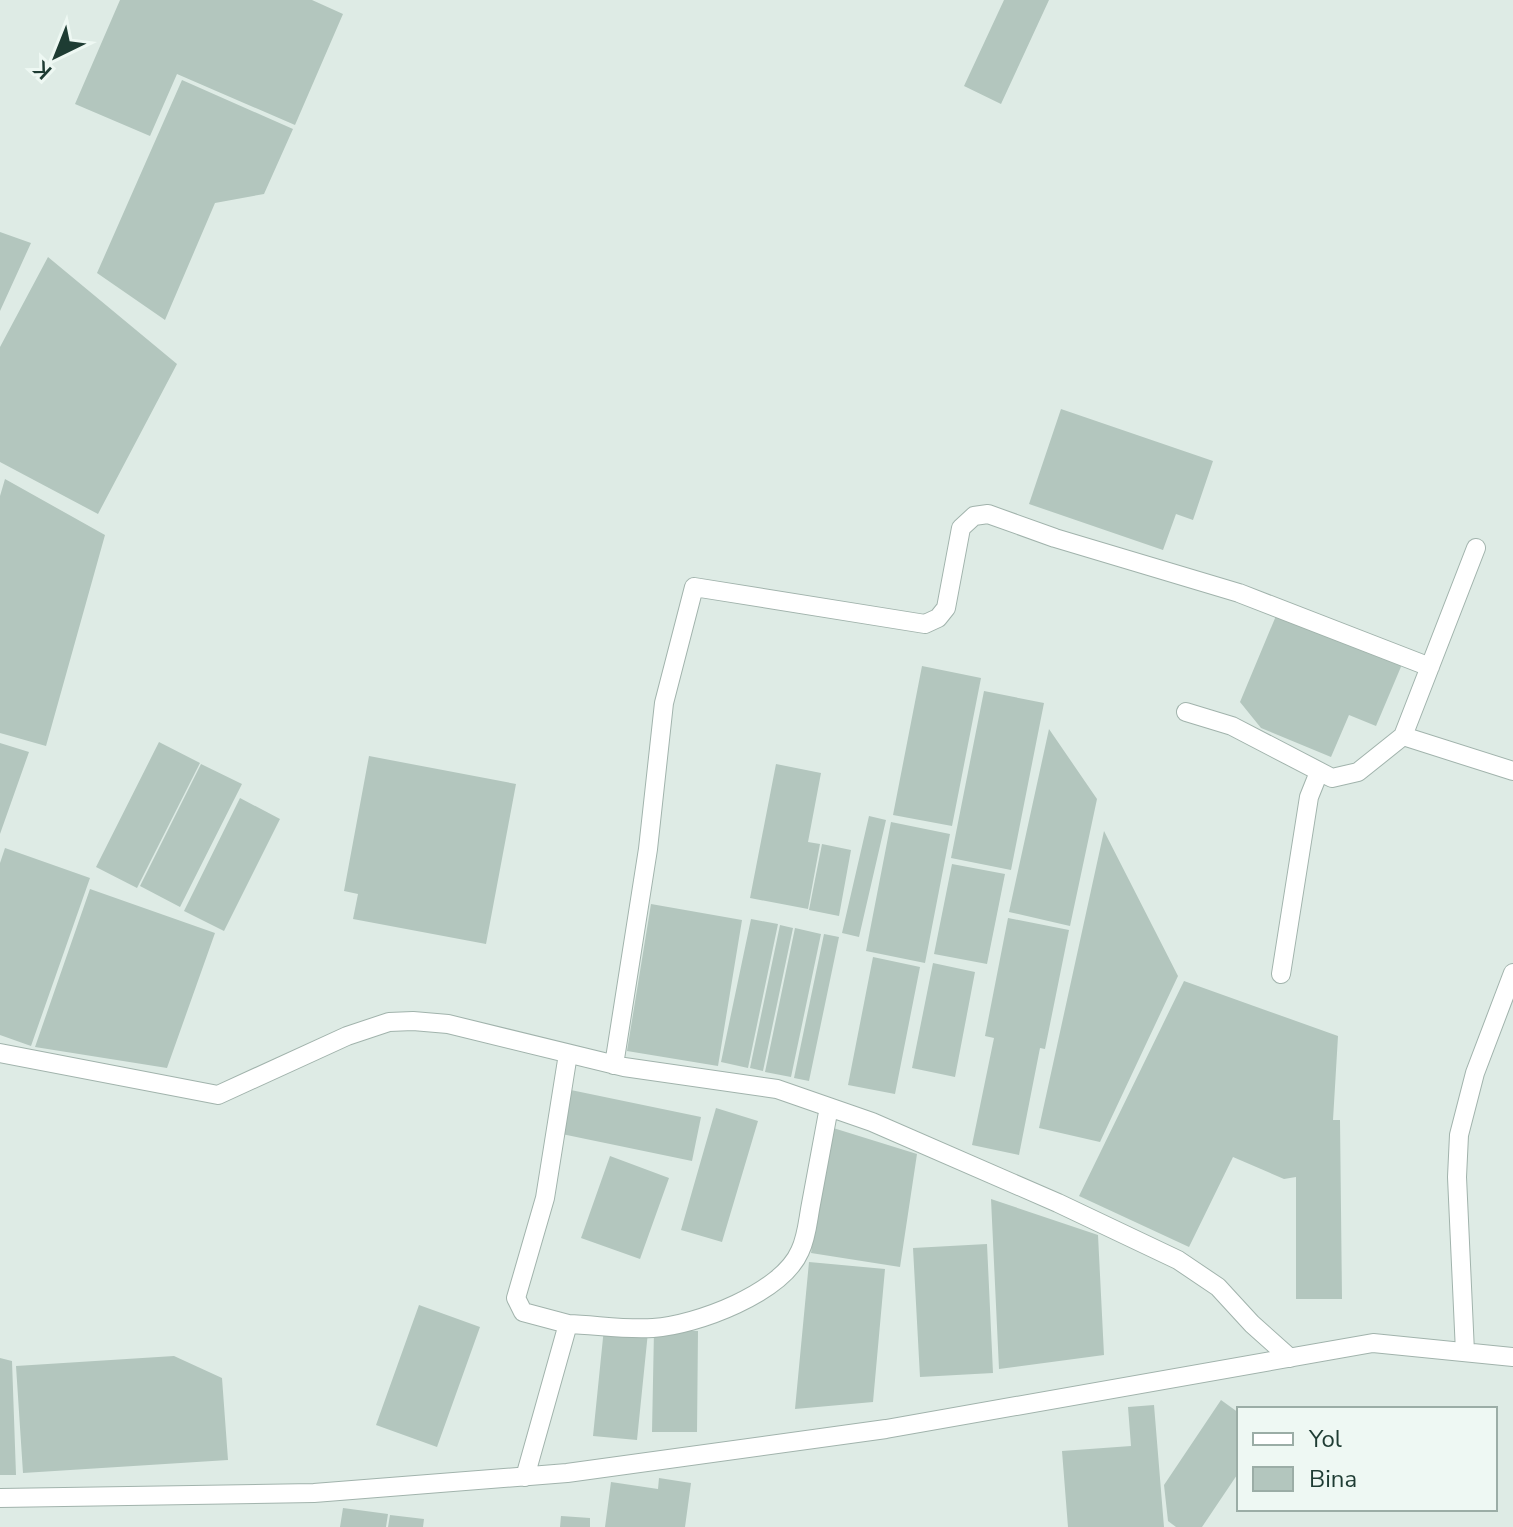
<svg xmlns="http://www.w3.org/2000/svg" width="1513" height="1527" font-family="'Nunito Sans',sans-serif">
	<style>
		.building { fill: #b3c6be }
		.lines { fill: none; stroke-linecap: round; stroke-linejoin: round }
		.minor-casing { stroke: #a1b3ac; stroke-width: 20 }
		.minor { stroke: #fff; stroke-width: 18 }
	</style>
	<rect width="100%" height="100%" fill="#deebe5"/>
	<!-- building -->
	<path class="building" d="M120,0H312L343,14L295,125L177,74L150,136L75,104Z
		M1004,0H1049L1001,104L964,86Z
		M182,80L293,129L264,194L215,203L165,320L97,273Z
		M0,232L31,243L0,311Z
		M48,257L177,364L98,514L0,462V347Z
		M1061,409L1213,461L1193,520L1176,514L1163,550L1029,504Z
		M5,479L105,535L46,746L0,733V496Z
		M1278,611L1403,662L1376,726L1349,715L1331,757L1261,728L1240,702Z
		M922,666L981,678L952,826L893,815Z
		M984,691L1044,703L1011,870L951,858Z
		M1049,729L1097,799L1070,926L1009,912Z
		M159,742L200,763L137,888L96,867Z
		M0,743L29,752L0,834Z
		M369,756L516,784L486,944L353,919L358,894L344,891Z
		M201,764L242,784L180,907L140,886Z
		M776,764L821,773L808,842L820,844L808,909L750,898Z
		M240,798L280,819L224,931L184,911Z
		M869,816L886,820L859,937L842,933Z
		M891,822L950,834L925,963L866,951Z
		M1104,831L1178,976L1100,1142L1039,1128Z
		M822,844L851,850L839,916L809,910Z
		M5,848L90,878L31,1046L0,1035V863Z
		M952,864L1005,874L987,964L934,954Z
		M90,889L215,933L167,1068L35,1047Z
		M651,904L742,920L718,1066L627,1051Z
		M1008,918L1069,930L1045,1049L1040,1048L1019,1155L972,1145L994,1038L985,1036Z
		M751,919L778,924L748,1068L721,1062Z
		M780,925L793,928L763,1071L750,1068Z
		M795,928L821,934L791,1077L765,1072Z
		M824,934L839,937L809,1081L794,1078Z
		M873,957L920,967L895,1094L848,1085Z
		M933,963L975,972L955,1077L912,1068Z
		M1184,981L1338,1036L1333,1120H1340L1342,1299H1296V1177L1284,1179L1233,1157L1189,1247L1079,1196Z
		M566,1089L701,1117L692,1161L557,1133Z
		M716,1108L758,1121L722,1242L681,1230Z
		M830,1127L917,1154L900,1267L811,1253Z
		M610,1156L669,1178L640,1259L581,1238Z
		M991,1199L1098,1235L1104,1355L999,1369Z
		M987,1244L993,1373L920,1377L913,1248Z
		M809,1262L885,1269L873,1402L795,1409Z
		M419,1305L480,1327L437,1447L376,1425Z
		M604,1328L648,1332L637,1440L593,1436Z
		M654,1330L698,1331L697,1432H652Z
		M174,1356L222,1378L228,1460L23,1473L16,1366Z
		M0,1358L12,1361L16,1475H0Z
		M1221,1400L1239,1413V1472L1202,1527H1176L1168,1521L1164,1485Z
		M1154,1405L1164,1527H1068L1062,1451L1131,1446L1128,1407Z
		M659,1478L691,1483L685,1527H605L611,1482L658,1489Z
		M343,1508L388,1514L386,1527H340Z
		M390,1515L424,1519L423,1527H388Z
		M561,1516L590,1518V1527H560Z"/>
	<g class="lines">
		<!-- minor casing -->
		<g class="minor-casing">
			<path id="minor" d="M1186,712L1232,726L1332,778L1358,772L1403,736L1476,548
				M1403,736L1513,771
				M1281,974L1309,797L1319,772
				M0,1053L218,1095L347,1036L389,1022L413,1021L448,1024L624,1067L777,1089L872,1122L1058,1203L1178,1260L1218,1287L1252,1324L1290,1358
				M614,1065L648,849L664,703L694,587L925,624L938,618L946,608L961,528L974,516L988,514L1055,538L1239,593L1430,667
				M568,1324C596,1325 626,1330 653,1328C697,1325 782,1293 800,1251C807,1237 808,1219 811,1204C817,1171 823,1139 829,1107
				M1465,1352L1457,1177L1459,1135L1475,1073L1513,973
				M525,1477L568,1324L523,1312L516,1298L545,1198L568,1054
				M0,1498L314,1493L567,1473L886,1429L1373,1343L1513,1357"/>
		</g>
		<!-- minor -->
		<use href="#minor" class="minor"/>
	</g>
	<!-- legend -->
	<rect x="1237" y="1407" width="260" height="104" fill="#eef8f3" stroke="#9bada6" stroke-width="2"/>
	<rect x="1253" y="1433" width="40" height="12" fill="#ffffff" stroke="#9bada6" stroke-width="2"/>
	<text x="1309" y="1447" font-size="24" fill="#1e3c33">Yol</text>
	<rect x="1253" y="1467" width="40" height="24" fill="#b3c6be" stroke="#9bada6" stroke-width="2"/>
	<text x="1309" y="1487" font-size="24" fill="#1e3c33">Bina</text>
	<!-- north arrow -->
	<g transform="translate(56 56) rotate(223)" stroke="#eef8f3" stroke-width="6" paint-order="stroke">
	<path d="M0-6L14 30L0 20L-14 30Z" fill="#1e3c33"/>
	<text y="-12" font-size="22" font-weight="bold" text-anchor="middle" fill="#1e3c33">K</text>
	</g>
</svg>
